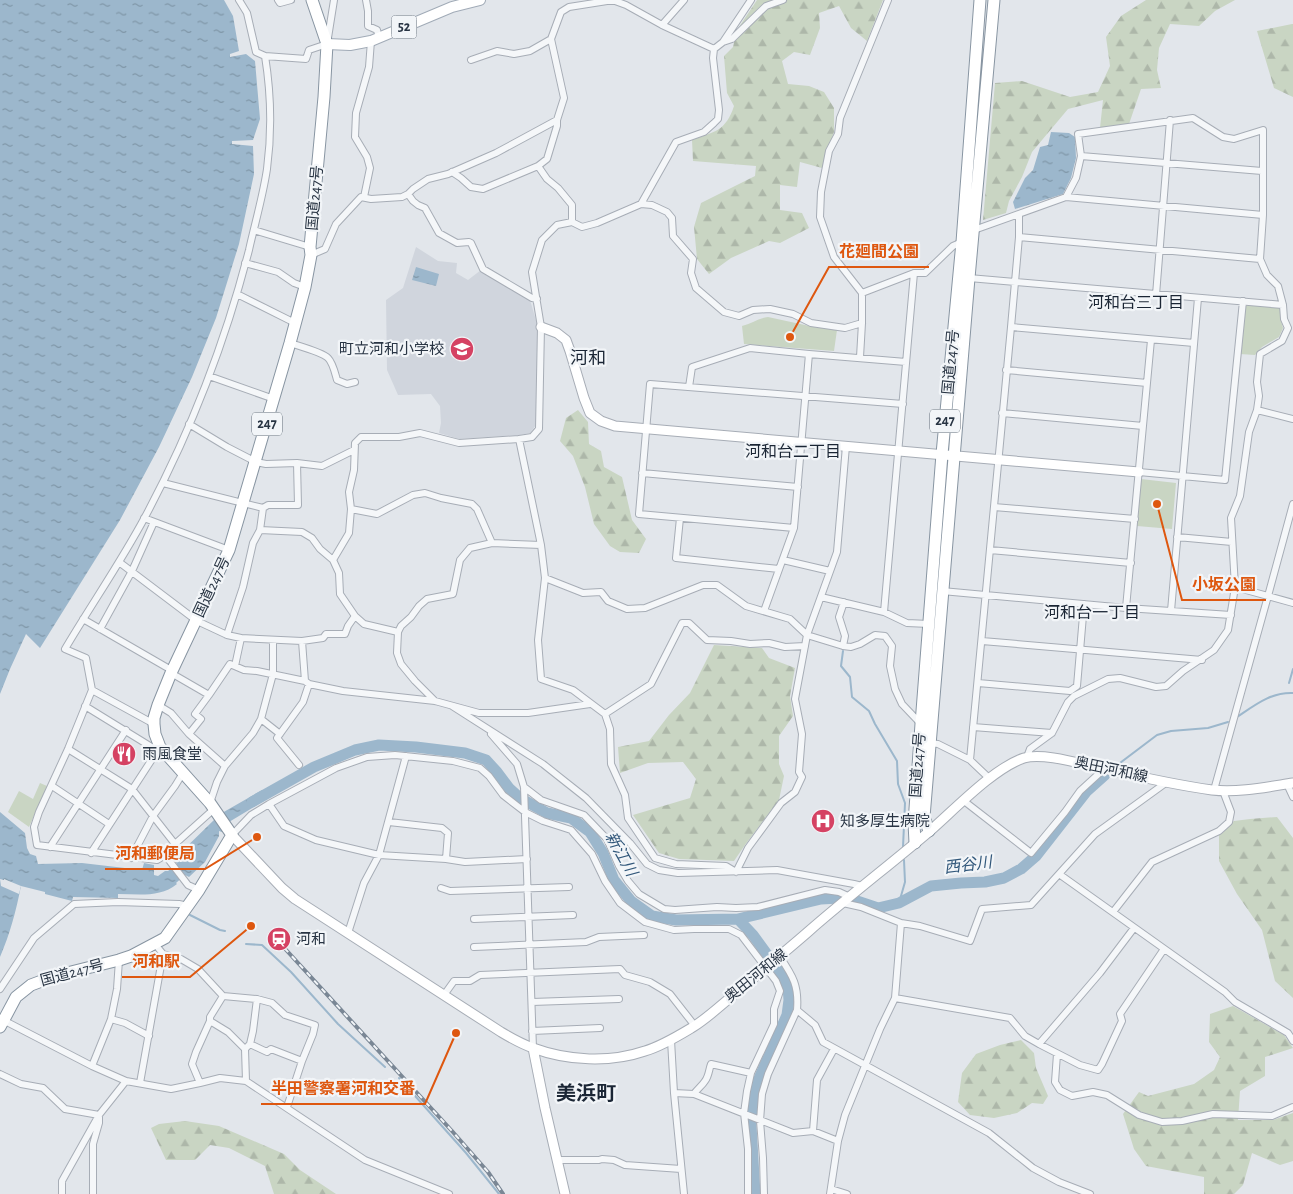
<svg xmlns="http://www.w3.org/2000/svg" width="1293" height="1194" font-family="'Alegreya Sans','Noto Sans JP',sans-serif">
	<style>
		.built { fill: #d0d5dd }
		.forest { fill: url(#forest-firs) }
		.park { fill: #c9d5c3 }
		.water { fill: url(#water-ripples) }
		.pier { fill: #e2e6eb }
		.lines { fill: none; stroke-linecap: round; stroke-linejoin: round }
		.stream { stroke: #9cb7cc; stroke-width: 2 }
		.river { stroke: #9cb7cc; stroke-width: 11 }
		.street-casing { stroke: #a7adb6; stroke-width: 8 }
		.secondary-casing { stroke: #a7adb6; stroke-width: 11 }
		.primary-casing { stroke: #a1abb7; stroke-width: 12 }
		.highway-casing { stroke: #8895a2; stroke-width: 13 }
		.street { stroke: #f5f7f9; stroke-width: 6 }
		.secondary { stroke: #fff; stroke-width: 9 }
		.primary { stroke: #fff; stroke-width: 10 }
		.highway { stroke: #fff; stroke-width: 11 }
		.rail-casing { stroke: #7a8795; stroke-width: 4 }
		.rail { stroke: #f2f5f8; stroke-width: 2; stroke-dasharray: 5.5; stroke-linecap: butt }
		.labels { text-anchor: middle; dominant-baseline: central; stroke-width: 4.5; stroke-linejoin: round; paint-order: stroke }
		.shield { fill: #f2f5f8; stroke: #656f7a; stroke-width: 1 }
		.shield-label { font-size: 14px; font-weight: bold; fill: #293544 }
		.street-label { font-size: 15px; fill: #293544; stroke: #f2f5f8 }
		.poi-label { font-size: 15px; fill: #293544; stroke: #f2f5f8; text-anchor: start }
		.neighbourhood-label { font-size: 16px; fill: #1b2635; stroke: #f2f5f8 }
		.water-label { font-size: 16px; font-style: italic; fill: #31577a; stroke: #f2f5f8 }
		.quarter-label { font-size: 18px; fill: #1b2635; stroke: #f2f5f8 }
		.district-label { font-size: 20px; font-weight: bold; fill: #1b2635; stroke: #f2f5f8 }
		.leader { fill: none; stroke: #de570f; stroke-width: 2 }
		.callout-dot { fill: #de570f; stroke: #f2f5f8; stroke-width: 2 }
		.callout-label { font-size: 16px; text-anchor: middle; font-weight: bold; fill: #de570f; stroke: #f2f5f8; stroke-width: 4.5; stroke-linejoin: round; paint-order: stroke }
	</style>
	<defs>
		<pattern id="forest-firs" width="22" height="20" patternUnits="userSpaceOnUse" patternTransform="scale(1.25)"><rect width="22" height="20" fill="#c9d5c3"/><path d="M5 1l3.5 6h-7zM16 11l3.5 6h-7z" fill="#adb7a9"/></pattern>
		<pattern id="water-ripples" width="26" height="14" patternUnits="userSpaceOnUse" patternTransform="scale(1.25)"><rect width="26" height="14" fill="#9cb7cc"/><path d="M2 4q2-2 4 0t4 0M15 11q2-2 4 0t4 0" fill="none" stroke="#7f96a7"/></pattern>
	</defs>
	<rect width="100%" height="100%" fill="#e2e6eb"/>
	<!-- built -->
	<path class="built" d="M416,247L438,261L457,263L456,273L468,280L481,270L530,300L538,327L536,425L530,433L519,435L459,439L439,433L441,423L440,406L431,394L398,395L387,370L386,300L403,288Z"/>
	<!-- forest -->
	<path class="forest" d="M757,0H883L867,41L851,28L839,6L819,13L820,28L810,55L794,52L782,61L788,84L809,86L824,92L834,108V132L822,168L800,162L797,187L780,185V210L802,213L809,228L780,243L769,241L731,258L709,274L697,259L694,227L701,203L755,176L756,166L693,161L692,140C714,132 726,131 734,106L727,93L724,56L733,47L737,30Z
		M1146,0H1235L1215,11L1199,26L1170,24L1159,48L1157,70L1161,88L1141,89L1129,124L1100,128L1103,100L1068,109L1032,152L1022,177L1009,201L1006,213L983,220L995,83L1022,81L1070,97L1098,92L1110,66L1106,37L1121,16Z
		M1292,24H1293V97L1274,88L1257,31Z
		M578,410L588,422L589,444L601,451L604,467L622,477L632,520L646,539L639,553L620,552L610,546L594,524L585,487L573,456L560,441L566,418Z
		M714,645L762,648L769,658L795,668L790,696L793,716L779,736V764L784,776L779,800L745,845L734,861L679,859L659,853L633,815L690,798L696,779L683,762L648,763L620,773L618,747L649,741L669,715L690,693Z
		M1277,817L1293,838V998L1275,981L1262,930L1237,894L1219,861V835L1234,821L1250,819Z
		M1233,1006L1284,1035L1293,1048L1265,1057V1076L1240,1091L1238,1120H1273L1293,1113V1161L1280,1165L1252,1153L1243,1185L1234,1194H1204V1177L1146,1166L1134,1149L1123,1114L1139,1092L1148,1096L1194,1084L1214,1070L1220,1057L1209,1042L1210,1014Z
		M1021,1040L1034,1053L1036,1068L1048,1096L1043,1104L1032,1103L1017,1113L994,1118L970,1115L958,1102L962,1073L976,1054L1000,1045Z
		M185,1121L219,1126L284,1154L300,1170L336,1194H339H274L265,1166L229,1148L210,1145L195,1160H166L151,1128L159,1124Z"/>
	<!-- park -->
	<path class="park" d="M1247,305L1280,308V317L1283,328L1279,337L1262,347L1255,355L1240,354L1244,307Z
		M768,317L814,327L837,330L834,351L744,344L742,326C751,324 759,318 768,317Z
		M1141,479L1176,483L1172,529L1137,526Z
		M40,783L47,786L29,827L8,812L19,791L33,799Z"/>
	<!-- water -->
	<path class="water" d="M0,0H224L233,16L239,51L230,54V57L246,54L255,61L260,119L253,140L232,141V144L253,146L254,174L239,244L216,318L192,377L159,447L120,520L40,648L26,634L10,669L0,694Z
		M1051,132L1069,133L1075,137L1076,158L1071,178L1063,194L1015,209L1013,202L1025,178L1033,170L1040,147L1048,145Z
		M416,267L439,274L436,286L412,280Z
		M262,790L267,799L229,822L222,832L219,831V836L205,862L189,877L185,875L176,883L177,884C160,898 138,894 118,894V898L73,897L72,901L45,894V892L21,886C16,911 10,934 0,957V812L25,833L27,848L30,854L36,856L38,864L82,863L142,870L144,863L154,865V875L158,876L165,871H168L177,864L174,859L215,819L222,813Z"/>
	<!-- pier -->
	<path class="pier" d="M0,879L4,880V879L21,886L19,894L1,886Z"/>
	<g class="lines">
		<!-- stream -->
		<path class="stream" d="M843,651L841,666L850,677L852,697L869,711L875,724L897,761L898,784L905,803L903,847
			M1289,683L1293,669
			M1237,717C1255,705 1271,692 1293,693
			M1116,766L1157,735L1171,731L1208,728L1228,722
			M899,903L905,882L904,860
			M190,915L220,930L225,931
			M246,944L262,945L291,972L338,1024L385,1067
			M399,1078L466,1153L499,1194"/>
		<!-- river -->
		<path class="river" d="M252,802L314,767L355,750L379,745L416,747L465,753L486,760L497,772L509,788L520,798L547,813L571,818L590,832L603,853L614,880L631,901L652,916L676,920L738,919L821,899L839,898
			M857,901L878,908L899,903L931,886L961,883L985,882L1004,878L1021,869L1036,856L1086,792L1105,775
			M738,919L753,935L777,968L788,986L789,1000L787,1015L754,1090L751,1125L755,1194"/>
		<!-- street casing -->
		<g class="street-casing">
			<path id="street" d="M239,0L247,13L256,52L265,56L306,59L309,50L327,44L334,0
				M278,0L280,3L291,0
				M366,0L368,11V26L377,30L379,38
				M662,25L684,0
				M723,42L732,39L766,6L783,0
				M714,49L723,42L751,0
				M471,60L497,51L514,54L530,51L551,39
				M1081,156L1262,171
				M538,166L547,179L558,188L572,205V222
				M452,172L461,178L471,187L483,189L538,166L547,159L557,126V120L564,98L551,39L561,12L569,7L607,1H615L626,5L662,25L714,49
				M408,194L413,201L418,205L425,208L439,233L457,243L469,242L471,243L483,269L532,298L537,299
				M364,197L370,168L367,157L355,137L356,113L369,67L371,41
				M641,204L676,142L704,132L714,123L718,119L719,110L713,58L714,49
				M254,230L310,247
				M974,230L1066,197L1263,215
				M1019,237L1260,259
				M311,255L325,249L336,224L361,197L371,199L402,197L408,194L413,189L428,179L448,174L496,153L557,120
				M245,263L278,272L294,283L305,287
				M969,278L1283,305
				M862,293L914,273H925L953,246L962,242
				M237,294L291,321L296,322
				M1156,295L1170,120
				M1011,327L1194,343
				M290,343C299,346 322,352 328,358C333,363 335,373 337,380L347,384L355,382
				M860,357L862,323V293L834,257L820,217L821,192L829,151L838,134L840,118L888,0
				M1006,370L1147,383
				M209,376L274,399
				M689,387L692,367L750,348L809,354L906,362
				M1257,410L1293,419
				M1002,413L1143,426
				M189,424L227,447L256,462L266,464L297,463L322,466L354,450
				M519,439L541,545L545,578L538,640L541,679L573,690L605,714L610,729L611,764L625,795L628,818L655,858L676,864L726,866L736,872
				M1139,472L1225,480L1243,301
				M642,473L798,487
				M163,483L263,508
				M994,507L1135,519
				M351,509L377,514L413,495L425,493L441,498L472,504L477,509L492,543
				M144,518L229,550
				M680,518L676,558L779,569
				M794,528L639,514L650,384L903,404
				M260,530L302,532L312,538L320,549L333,560L339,573L340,594L355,616L364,624L398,632
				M1177,537L1232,542
				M990,550L1131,563
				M333,560L349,533L351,509L349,492L354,470L355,443L361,437H399L420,433L459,443L519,439L532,437L539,429L541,327L532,272L542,240L557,225L572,222L582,227L597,223L641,204L652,205L667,212L672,218L673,236L693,259L691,273L696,288L724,312L739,316L753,310L770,309L793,314L811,323L845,328L862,323
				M783,560L830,571
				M119,562L197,621L227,635L241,638L302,641L323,638L326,634H345L348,626L355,616
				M545,578L583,593L601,592L608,601L627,609L645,608L703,585H717L746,606L790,619L807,635L843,646L851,647L860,644L875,635L885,636L892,646L890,666L895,689L902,704L921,724
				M1235,587L1293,603
				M942,591L1126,608L1231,615
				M821,597L884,612L907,623L929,624
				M1126,608L1151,340
				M764,611L794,528L809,354
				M1171,611L1198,298
				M884,612L914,273
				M83,619L173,671
				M100,629L132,571L154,522
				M227,635L243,587L253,543L260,530L263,508L268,505H298L297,463
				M302,641L305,681L309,684L343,691L435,701L479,713H528L590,704
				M982,641L1202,660
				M843,646L845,636L839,617L844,602
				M235,666L241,638
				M171,673L209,695
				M978,683L1070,691L1077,686L1084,604
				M92,690L154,724
				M435,701L415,681L401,664L397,653L398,632L401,626L411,617L419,606L427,599L453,594L460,560L470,548L492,543L541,545
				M158,705L171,713L189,734L225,766
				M85,706L158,751
				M452,706L543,764L586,798L630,843L647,864L659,870L678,873L777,870L854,884L862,886
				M605,714L651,684L682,623H689L707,640L731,641L750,644L769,643L785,647L805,646
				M261,719L280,734
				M973,727L1052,733
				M189,734L201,719L195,714L209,695L230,664L244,670L257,671L305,681
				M491,734L517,764L524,787L533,1048
				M930,743L938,744L970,760L990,779
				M68,749L132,789L175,844
				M1027,757L1030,749L1052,733L1068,702L1074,696L1108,679L1120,678L1156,687L1166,686L1183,671L1214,650L1228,630L1235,587L1231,518L1240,496L1249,432L1257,410L1259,396L1257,382L1260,354L1282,341L1288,328L1284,319L1283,305L1278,286L1267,275L1260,259L1263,215V130L1234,139L1223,137L1193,118L1078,134L1081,156L1076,178L1066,197
				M970,760L1011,327L1019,237V214
				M299,765L277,738L303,702L309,684
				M1287,784L1293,797
				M52,786L109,824
				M524,787L541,800L584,815L607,839L619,866L628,881L639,894L664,909L675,910L717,907L736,908L758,907L825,890L839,892L850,897
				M1214,790L1268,596L1293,504
				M964,801L1031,853L1065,812L1080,791L1104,769
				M210,803L217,782L225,766L253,733L261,719L273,674V640
				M269,804L284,826L316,840L379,855L446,859L465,862L527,859
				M214,809L175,844L165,855L157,860L37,845L34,827L39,812L68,749L92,690L86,658L65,649C91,605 121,562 145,517C190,433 225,343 249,250C255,223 263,196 267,169C272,131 271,93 265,56
				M389,822L442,828L448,833L446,859
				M232,835L251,815L269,804L336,768L367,757L395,755L453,761L480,768L489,776L503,795L525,812L543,821L571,830L592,854L605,881L620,903L645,922L674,930L694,929H729L741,935L776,981L780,991L774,1009V1024L751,1073L747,1091L744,1113L748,1149V1194
				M50,847L126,730
				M91,853L160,747
				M165,855L188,885L199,890
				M131,858L153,816L175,786L183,773
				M736,872L748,848L781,803L795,792L802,777L799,772L802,734L795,699L807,635L837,552L846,446
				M1059,874L1225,992L1235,1002L1288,1033L1293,1041
				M441,888L450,891L569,887
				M843,903L861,907L901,923L920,926L970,941L982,909L1031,905L1095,834L1167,782
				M1113,912L1152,862L1219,831L1229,822L1231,812L1223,791
				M474,919L573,915
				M348,933L364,883L379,855L406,756
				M155,944L163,954L181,959L198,969L223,996L257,999L272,1003L285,1015L315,1025L313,1034L302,1061L287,1107
				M474,947L586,942L599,937L644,935
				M780,957C793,976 799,986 797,1010L815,1025L823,1042L989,1133L1033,1168L1059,1182L1090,1194
				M0,989L34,938L74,904L118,902L179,904L188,906
				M444,995L454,981H470L480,975L620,969L625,975L650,982L670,994L695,1026
				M895,998L1010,1018L1025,1036L1039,1044L1080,1065L1098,1070L1102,1064L1122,1021L1120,1014L1164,949
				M532,1002L619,999
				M111,1019L125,1023L149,1036
				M3,1020L92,1066L126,1081L171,1089L200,1083L220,1078L246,1081L365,1160L449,1194
				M210,1021L228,1032L245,1049
				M532,1031L600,1028
				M671,1040L674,1093L684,1194
				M250,1044L267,1052L271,1049L302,1061
				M1039,1044L1100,973L1134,928
				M1057,1054L1055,1082L1060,1090L1072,1096L1093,1092L1107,1095L1139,1115L1162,1122L1182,1121L1213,1114L1272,1116L1293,1107
				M92,1066L111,1019L117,989L119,960
				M0,1074L21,1084L43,1088L65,1109L99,1115
				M246,1081L245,1049L250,1044L253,1031L257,999
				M140,1083L163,954
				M200,1083L192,1064L196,1052L210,1021V1017L223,996
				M674,1093L694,1094L793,1133L813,1131L838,1141
				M694,1094C697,1089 702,1086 705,1081C709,1076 709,1069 711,1064L751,1073
				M813,1131L817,1080L834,1049
				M558,1160H599L602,1159L614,1160L625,1165L681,1169
				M831,1189L847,1194
				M62,1194V1181L99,1115L126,1081
				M93,1194V1144L99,1123V1117
				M764,1194L763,1158L760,1121L762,1094L768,1074L797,1010
				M830,1194L838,1141L845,1115L880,1029L895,998L901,923"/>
		</g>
		<!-- secondary casing -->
		<g class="secondary-casing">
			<path id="secondary" d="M541,327L557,333L566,340L570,351L584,398L590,413L601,421L615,426L1139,472
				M232,835L282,888L295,899L501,1032C511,1038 522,1044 533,1048C568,1061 610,1063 645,1051C662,1046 678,1036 693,1027C709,1017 722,1004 736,993C760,972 785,952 809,931C849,896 891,864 931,830C956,808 994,768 1024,758C1044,752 1084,765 1105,769C1140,777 1176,785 1212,790C1238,793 1267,787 1293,783
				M533,1048L545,1108L565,1194"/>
		</g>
		<!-- primary casing -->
		<g class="primary-casing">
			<path id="primary" d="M327,44L350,45L371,41L452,7L480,0"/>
		</g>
		<!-- highway casing -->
		<g class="highway-casing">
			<path id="highway" d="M929,831L924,817L969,278L994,0
				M915,843L914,823L921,724L942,454L962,242L980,0
				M0,1027L16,997L31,985L55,976L119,960L131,956L165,938L199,890L232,835L210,803L160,747L155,734L154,724V718L158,705L171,673L229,550L290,343L305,287L311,255L310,247L324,97L327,44L312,0"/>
		</g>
		<!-- street -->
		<use href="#street" class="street"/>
		<!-- secondary -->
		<use href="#secondary" class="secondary"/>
		<!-- primary -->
		<use href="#primary" class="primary"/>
		<!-- highway -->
		<use href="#highway" class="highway"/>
		<!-- rail casing -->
		<g class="rail-casing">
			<path id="rail" d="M277,940L452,1131L488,1172L503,1194"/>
		</g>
		<!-- rail -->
		<use href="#rail" class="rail"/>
	</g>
	<!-- icons -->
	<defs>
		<g id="school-disc" transform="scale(1.25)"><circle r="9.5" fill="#d54263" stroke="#f2f5f8"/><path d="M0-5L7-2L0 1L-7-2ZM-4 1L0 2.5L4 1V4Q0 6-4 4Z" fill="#fff"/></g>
		<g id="restaurant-disc" transform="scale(1.25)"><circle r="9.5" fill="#d54263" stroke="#f2f5f8"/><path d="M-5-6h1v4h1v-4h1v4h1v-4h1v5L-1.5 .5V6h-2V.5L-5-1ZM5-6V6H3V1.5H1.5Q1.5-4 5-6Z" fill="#fff"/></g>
		<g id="hospital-disc" transform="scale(1.25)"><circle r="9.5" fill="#d54263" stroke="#f2f5f8"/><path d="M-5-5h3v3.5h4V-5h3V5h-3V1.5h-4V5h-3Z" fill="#fff"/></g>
		<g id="station-disc" transform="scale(1.25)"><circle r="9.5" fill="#d54263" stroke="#f2f5f8"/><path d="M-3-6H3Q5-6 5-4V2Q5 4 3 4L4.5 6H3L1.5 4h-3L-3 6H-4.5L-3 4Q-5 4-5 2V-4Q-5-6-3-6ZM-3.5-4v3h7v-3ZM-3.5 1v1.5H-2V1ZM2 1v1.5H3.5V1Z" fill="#fff"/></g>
	</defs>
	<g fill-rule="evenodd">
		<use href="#school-disc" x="462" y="349"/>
		<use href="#restaurant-disc" x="124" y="754"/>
		<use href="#hospital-disc" x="823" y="821"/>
		<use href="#station-disc" x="279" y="939"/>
	</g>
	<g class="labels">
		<!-- shield labels -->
		<g class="shield">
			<rect x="391.5" y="15.5" width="25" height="23" rx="4"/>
			<rect x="930" y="409.5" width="30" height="23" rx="4"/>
			<rect x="252" y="412.5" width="30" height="23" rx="4"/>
		</g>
		<g class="shield-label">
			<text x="404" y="27">52</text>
			<text x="945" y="421">247</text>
			<text x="267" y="424">247</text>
		</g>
		<!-- street labels -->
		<g class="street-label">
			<text transform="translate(315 198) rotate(-85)">国道247号</text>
			<text transform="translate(951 362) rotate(-85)">国道247号</text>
			<text transform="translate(212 587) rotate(-65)">国道247号</text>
			<text transform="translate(918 765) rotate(-86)">国道247号</text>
			<text transform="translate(1111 770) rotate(12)">奥田河和線</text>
			<text transform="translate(72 973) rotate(-15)">国道247号</text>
			<text transform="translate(756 976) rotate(-39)">奥田河和線</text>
		</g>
		<!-- poi labels -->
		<g class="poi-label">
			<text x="444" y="349" text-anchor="end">町立河和小学校</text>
			<text x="142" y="754">雨風食堂</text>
			<text x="840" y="821">知多厚生病院</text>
			<text x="296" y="939">河和</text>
		</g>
		<!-- neighbourhood labels -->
		<g class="neighbourhood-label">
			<text x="1136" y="303">河和台三丁目</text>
			<text x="793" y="452">河和台二丁目</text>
			<text x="1092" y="613">河和台一丁目</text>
		</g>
		<!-- water labels -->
		<g class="water-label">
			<text transform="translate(621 854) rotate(61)">新江川</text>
			<text transform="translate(968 865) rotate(-7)">西谷川</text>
		</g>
		<!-- quarter labels -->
		<g class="quarter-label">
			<text x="588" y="359">河和</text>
		</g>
		<!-- district labels -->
		<g class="district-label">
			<text x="586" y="1094">美浜町</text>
		</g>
	</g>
	<!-- callouts -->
	<path class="leader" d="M790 337L829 267H929M1157 504L1182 600H1266M257 837L205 869H105M251 926L190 977H122M456 1033L425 1104H261"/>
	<g class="callout-dot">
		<circle cx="790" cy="337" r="5"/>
		<circle cx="1157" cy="504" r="5"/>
		<circle cx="257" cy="837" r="5"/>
		<circle cx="251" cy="926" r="5"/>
		<circle cx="456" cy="1033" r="5"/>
	</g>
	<g class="callout-label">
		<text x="879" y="257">花廻間公園</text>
		<text x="1224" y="590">小坂公園</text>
		<text x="155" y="859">河和郵便局</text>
		<text x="156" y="967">河和駅</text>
		<text x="343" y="1094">半田警察署河和交番</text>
	</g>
</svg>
